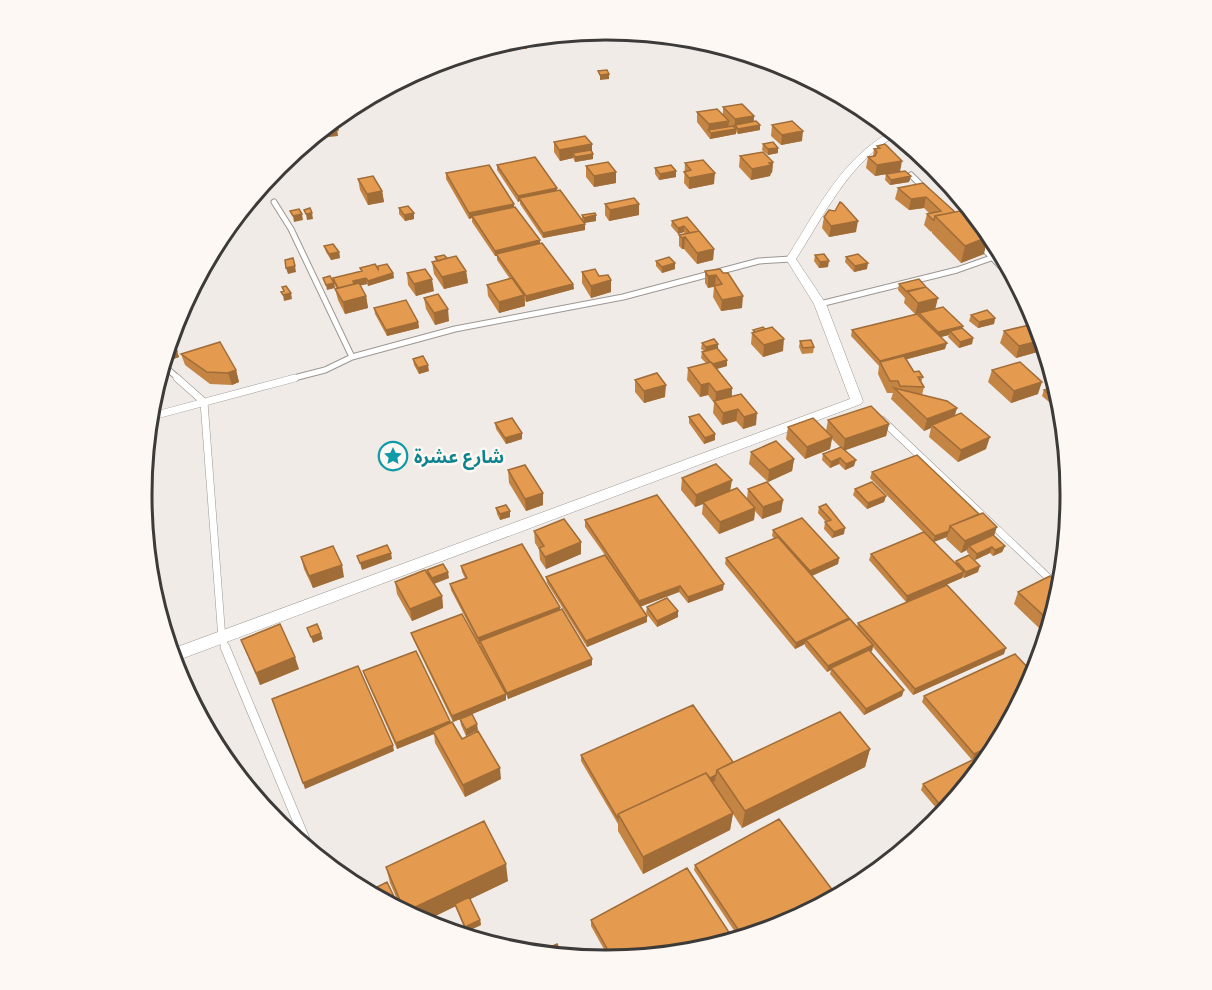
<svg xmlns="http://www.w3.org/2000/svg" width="1212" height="990" font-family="'Roboto Serif','Noto Sans Arabic',serif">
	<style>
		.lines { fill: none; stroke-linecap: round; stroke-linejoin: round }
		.lane-far2-casing { stroke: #9c9793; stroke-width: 7 }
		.lane-far1-casing { stroke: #9c9793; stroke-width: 8 }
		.lane-casing { stroke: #9c9793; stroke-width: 10 }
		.street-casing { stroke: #9c9793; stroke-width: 1 }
		.lane-far2 { stroke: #fff; stroke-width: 5 }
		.lane-far1 { stroke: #fff; stroke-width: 7 }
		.lane { stroke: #fff; stroke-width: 9 }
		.street { fill: #fff; fill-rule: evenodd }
		.wall { fill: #c48444 }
		.shaded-wall { fill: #a06c37 }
		.building { fill: #e49a4f; stroke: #a06c37; stroke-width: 1.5 }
		.labels { text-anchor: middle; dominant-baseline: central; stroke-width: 5; stroke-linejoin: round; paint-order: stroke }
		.culture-label { font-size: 18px; font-weight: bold; fill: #0d838f; stroke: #fdf8f3; text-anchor: start }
		.rim { fill: none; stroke: #3d3b39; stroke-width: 3 }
	</style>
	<rect width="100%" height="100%" fill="#f0ebe6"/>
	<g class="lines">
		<!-- lane-far2 casing -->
		<g class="lane-far2-casing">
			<path id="lane-far2" d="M911,175L926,190
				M274,202L291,229L352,357
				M980,245L1017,283
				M820,304L957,270L991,258
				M162,364L179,379
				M290,379L325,370L352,357L455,329L623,297L759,261L791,259"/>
		</g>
		<!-- lane-far1 casing -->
		<g class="lane-far1-casing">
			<path id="lane-far1" d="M177,378L204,402L222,639L226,649
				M149,417L295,378
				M882,420L1055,584"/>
		</g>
		<!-- lane casing -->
		<g class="lane-casing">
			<path id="lane" d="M225,647L310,851"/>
		</g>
		<!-- street casing -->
		<g class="street-casing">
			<path id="street" d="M892,131L897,135C849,162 825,214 796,259L826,304L863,401L861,404L173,662L169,650L850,399L814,304L786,259C816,212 841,158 892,131Z"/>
		</g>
		<!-- lane-far2 -->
		<use href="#lane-far2" class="lane-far2"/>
		<!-- lane-far1 -->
		<use href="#lane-far1" class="lane-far1"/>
		<!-- lane -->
		<use href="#lane" class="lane"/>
		<!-- street -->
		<use href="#street" class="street"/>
	</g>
	<!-- wall -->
	<path class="wall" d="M586,32V40H568V34Z
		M554,35L555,44H548V41L541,42L539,37Z
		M520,38H526L527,49H521Z
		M723,107L754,116V122L760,125V130L738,134L736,132V134L710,139L697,122V112L723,114Z
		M772,125L802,141L781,145L771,136Z
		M554,142L592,144V152L593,154V159L575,162L573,158L560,161L554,152Z
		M763,144L778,148V153L768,155L762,150Z
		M877,146L900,172L911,176L909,182L890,185L885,180L886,174L875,176L866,168L868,157L873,156L874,149H877Z
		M740,156L773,162L772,173H771L770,176L751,180L739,167Z
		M685,163L714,184L689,189L684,183Z
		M497,165L557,191L582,221V215L596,221L584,223L585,230L543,238L520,204V201L518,202L497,170Z
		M586,166L616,183L594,187L586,177Z
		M655,168L676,177L659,180L655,174Z
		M446,173L514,204V207L540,243L573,284L574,289L526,302L525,300V306L499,313L488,296L487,285L510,279L497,260V256H495L472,222V218L469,219L446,179Z
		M358,179L382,191L384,202L368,205L360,190Z
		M923,183L955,212H962V208L968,207L983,225L977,226L984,254L961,263L932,233V231L931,232L924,225L927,214L929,213L924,208L909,210L895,199L898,188Z
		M605,204H639V215L609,221L605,215Z
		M399,208L414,219L405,221L399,214Z
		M687,217L714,249L713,260L697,264L684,249H682L679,246V235L685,234L684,232L678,234L671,226L672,221Z
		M824,217L856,232L829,237L822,228Z
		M324,246L339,252L340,258L331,260L326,252Z
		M815,255L828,267L819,268L814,261Z
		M435,257L466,271L468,283L444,289L434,274L432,262L436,261Z
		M846,257L867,269L854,272L845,262Z
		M656,261L675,263V269L662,273L656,266Z
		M360,268L378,269L393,273L394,278L368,286L367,284L360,285L366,296L368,308L345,314L338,300L335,289L336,288L334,284L333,278L361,271Z
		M720,269L742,308L721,311L713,297L714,287L708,288L705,283V271Z
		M582,272L599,276L611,292L591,298L582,283Z
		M407,273L434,291L416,296L408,285Z
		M899,284L962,328L973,338L972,344L959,348L948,337L949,335L940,337L945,349L906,359L914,372L923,377L921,382L924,387L922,395L957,408L955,415L986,449L958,462L929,437L931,428L924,431L891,399L893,393H887L878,374L879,366L851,336L852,330L915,314L904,303L905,298L898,290Z
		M424,298L449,321L435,325L426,309Z
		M374,308L418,322L419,328L387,336L375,314Z
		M971,315L995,318L994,324L978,328L969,321Z
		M753,330L783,351L763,357L751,344L752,333L753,332Z
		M1004,331L1041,351L1016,358L1000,343Z
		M800,341L814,347L813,353L802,354L799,347Z
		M702,343L718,349L727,360V366L717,369L732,388V396L756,425L743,429L736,421L722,425L713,413L714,403L708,395L700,397L687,380L688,368L706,363L701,358L702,352L704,351L701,349Z
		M168,345L177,351L179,357L171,360L165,355Z
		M181,354L236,370L239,382L232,385L210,384L185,365Z
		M413,359L429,371L419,374L414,365Z
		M992,370L1038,394L1011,403L988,382Z
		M635,380L665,397L644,403L635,392Z
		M1044,390L1062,405L1063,414L1042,396Z
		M689,417L715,434V440L704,444L689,423Z
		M828,420L889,424L886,436L845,450L854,466L845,470L839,464L830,468L822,460L823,454L840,447L832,439L830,449L805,459L786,439L788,427L826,431Z
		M495,423L522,433V439L506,444L496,429Z
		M751,452L794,459L792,471L768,482L749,464Z
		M508,470L543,505L526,511L509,483Z
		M872,472L994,536L1005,546L1002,552L993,556L990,553L975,560L967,552V550L961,553L946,539L947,537L934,542L955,563L956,561L978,572L964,578L963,577L962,578L906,602L869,560L871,554L923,532L870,478Z
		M682,478L730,491L747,499L748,489L783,500L781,512L762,519L755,511L754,520L719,534L702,514L703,504L695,507L681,490Z
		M855,489L886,496L884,502L867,509L853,495Z
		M819,507L844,534L832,538L824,529L825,522H826L818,513Z
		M496,508L510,511V517L500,520L497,514Z
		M585,520L723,590L688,603L679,592L640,607L647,616V622L587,647L547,583L546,577L605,555L585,527Z
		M773,530L839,558L838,564L812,576L849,618V620L857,627L858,623L1004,654L913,695L873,647L872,651L870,652L902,696L864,715L830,674L831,670L827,672L805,646V644L795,649L725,564L726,558L775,539L772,536Z
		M534,531L581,554L546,569L540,560L539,549L535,543Z
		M301,557L344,577L313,588L304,569Z
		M461,566L560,610L592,659V665L508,699L506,694V700L453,722L413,639L411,633L480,647V644H479L451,590L450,584L465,578L462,572Z
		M427,570L449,578L434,584L442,596L443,608L412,621L397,594L395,582L428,573Z
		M1062,587L1039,628L1014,604L1018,592Z
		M647,607L678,611V617L657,627L646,613Z
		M241,640L299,669L260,685Z
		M1015,654L972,760L922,702L924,696Z
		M363,671L451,723L462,739L501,779L465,797L435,743L434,734L397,749L365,677Z
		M460,719L478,730L466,736L461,725Z
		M870,749L865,767L742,828L733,814L730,830L643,874L618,831V824L581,761V755L733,762Z
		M992,754L942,815L921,790L923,784Z
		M695,865L784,925L739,938L694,870Z
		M386,867L508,881L470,899L480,920L481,925L466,932L455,906L423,922L402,911L390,883Z
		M591,920L696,951L610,960L591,926Z"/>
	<!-- shaded-wall -->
	<path class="shaded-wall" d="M609,74V79L600,80V75Z
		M754,116L753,126L760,125V130L738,134V129L735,125L734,129H736V134L710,139L711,133L708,130L709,124L729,121L728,130L734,129L735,119Z
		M336,118L338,136L311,139L319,132Z
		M803,131L802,141L781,145L782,135Z
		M592,144V154H593V159L575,162V157L573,153V158L560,161L559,150Z
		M778,148V153L768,155V149Z
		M902,161L900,172L875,176L877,165Z
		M773,162L772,173H771L770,176L751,180L752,169Z
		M676,171V177L659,180L660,174Z
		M616,172V183L594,187V176Z
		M715,173L714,184L689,189V178Z
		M911,176L909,182L890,185L891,180Z
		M557,188V194L519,198L520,201L518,202V196Z
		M382,191L384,202L368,205L367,194Z
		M926,197L924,208L909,210L911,199Z
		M514,204V210L472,216V218L469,219V213Z
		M639,204V215L609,221L610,210Z
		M312,213L313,219L307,220L306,214Z
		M414,213V219L405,221L404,215Z
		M302,214L303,220L294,222L293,216Z
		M596,215V221L584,223V218Z
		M976,216L983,225L969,228L972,217Z
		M858,221L856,232L829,237L831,226Z
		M585,224V230L543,238V233Z
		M684,226V232L678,234V228Z
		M685,237L684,249H682V238Z
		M988,237L984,254L961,263L965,246Z
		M540,240V246L496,254L497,256H495V251Z
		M714,249L713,260L697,264V253Z
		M339,252L340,258L331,260L329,254Z
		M829,261L828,267L819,268L820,262Z
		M675,263V269L662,273V267Z
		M868,263L867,269L854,272L855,266Z
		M295,266L296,272L288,274L286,268Z
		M466,271L468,283L444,289L442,277Z
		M393,273L394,278L368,286V281Z
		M716,275L715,286L708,288V276Z
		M366,278L367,284L355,287L353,281Z
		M432,279L434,291L416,296L414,284Z
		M611,280V292L591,298V286Z
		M334,283L335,288L327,290L326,285Z
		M573,284L574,289L526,302V296Z
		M291,293L292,299L284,301L283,295Z
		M524,295L525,306L499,313V302Z
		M366,296L368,308L345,314L343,302Z
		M743,296L742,308L721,311L722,300Z
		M938,298L935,310L915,314L918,303Z
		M448,309L449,321L435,325L434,313Z
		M995,318L994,324L978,328L979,322Z
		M418,322L419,328L387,336L386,330Z
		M963,326L961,331H950L949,335L937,338L938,332Z
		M973,338L972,344L959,348L960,342Z
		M784,339L783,351L763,357L764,345Z
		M1043,340L1044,344L1041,351L1016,358L1019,346Z
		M947,343L945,349L882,366L880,362L879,367L880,361Z
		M718,344V350L705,353L706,347Z
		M177,351L179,357L171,360L169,355Z
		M727,360V366L712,370V364Z
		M428,365L429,371L419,374L418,368Z
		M236,370L239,382L232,385L228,373Z
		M1042,382L1038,394L1011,403L1014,391Z
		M709,383L708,395L700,397L701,385Z
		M666,385L665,397L644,403V391Z
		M732,388L731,400L715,403L716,392Z
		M957,408L953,420L932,425L931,428L924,431L927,419Z
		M738,409L736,421L722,425L723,413Z
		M757,413L756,425L743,429L744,417Z
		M889,424L886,436L843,451L845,439Z
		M522,433V439L506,444L505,438Z
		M715,434V440L704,444L705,438Z
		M832,437L830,449L805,459L807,447Z
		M990,437L986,449L958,462L961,450Z
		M840,458L839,464L830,468L831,462Z
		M794,459L792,471L768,482L769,470Z
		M856,460L854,466L845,470L846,464Z
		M732,480L730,492L703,502V504L695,507L696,495Z
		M543,493V505L526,511L525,499Z
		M886,496L884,502L867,509L868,503Z
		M783,500L781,512L762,519L763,507Z
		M755,508L754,520L719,534L720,522Z
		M510,511V517L500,520V514Z
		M997,527L993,539L969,546L967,550L961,553L965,541Z
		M845,528L844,534L832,538L834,532Z
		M949,531L947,537L933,542L935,536Z
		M581,542V554L546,569L545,557Z
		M1005,546L1002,552L993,556L995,550Z
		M992,547L990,553L975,560L977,554Z
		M391,553L392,559L362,570L360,563Z
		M839,558L838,564L809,577L810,571Z
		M342,565L344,577L313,588L309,576Z
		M980,566L978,572L964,578L966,572Z
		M448,572L449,578L433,584L432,578Z
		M964,572L962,578L906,602L907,596Z
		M724,584L723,590L688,603V597Z
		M680,586L679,592L639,607V601Z
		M442,596L443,608L412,621L410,609Z
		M560,607V613L480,641V644H479L478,638Z
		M1055,610L1051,621L1039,628L1044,616Z
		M678,611V617L657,627V621Z
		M647,616V622L587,647L586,641Z
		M849,618L848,624L806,640L805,644L795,649L796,643Z
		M321,633L323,639L313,643L311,637Z
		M873,645L872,651L833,669L831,668V670L827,672L828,666Z
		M1006,648L1004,654L913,695L915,689Z
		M295,657L299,669L260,685L256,673Z
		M592,659V665L508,699L507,693Z
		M904,690L902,696L864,715L866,709Z
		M506,694V700L453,722L452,716Z
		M450,721L451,726L433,731L434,734L397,749L396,743Z
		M477,724L478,730L466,736V730Z
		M998,743L995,749L972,760L974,754Z
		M393,745L394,751L305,789L303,783Z
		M870,749L865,767L742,828L745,811Z
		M500,768L501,779L465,797L463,785Z
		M716,775L715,781L624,825Z
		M733,813L730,830L643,874V857Z
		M506,864L508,881L423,922L405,912Z
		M480,920L481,925L466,932L465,927Z"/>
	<!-- building -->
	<path class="building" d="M554,35L555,39H548L547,36H540Z
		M520,38H526L527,44H521Z
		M607,70L609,74L600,75L598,71Z
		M742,104L754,116L735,119L723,107Z
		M717,109L729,121L709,124L697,112Z
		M336,118L338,130L319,132Z
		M756,121L760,125L738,129L735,125Z
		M792,121L803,131L782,135L772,125Z
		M733,126L736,129L711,133L708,130Z
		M585,136L592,144L559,150L554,142Z
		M773,142L778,148L768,149L763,144Z
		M885,144L902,161L877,165L868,157L875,156L877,152L874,149L880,148L877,146Z
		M591,150L593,154L575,157L573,153Z
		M763,152L773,162L769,163L771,165L752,169L740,156Z
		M535,157L557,188L518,196L497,165Z
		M703,160L715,173L689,178L684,172L691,170L685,163Z
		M608,162L616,172L594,176L586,166Z
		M489,165L514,204L469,213L446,173Z
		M671,165L676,171L660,174L655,168Z
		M905,171L911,176L891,180L886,174Z
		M373,176L382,191L367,194L358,179Z
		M923,183L955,212L935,216L934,220H933L927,214L941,211L926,197L911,199L898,188Z
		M560,190L585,224L543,233L519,198Z
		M634,198L639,204L610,210L605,204Z
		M840,202L842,203L858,221L831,226L824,217L829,210L835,211Z
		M408,206L414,213L404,215L399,208Z
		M515,207L540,240L495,251L472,216Z
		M968,207L976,216L972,217L962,208Z
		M310,208L312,213L306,214L304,210Z
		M299,209L302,214L293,216L290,211Z
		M960,211L988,237L965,246L935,216Z
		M595,213L596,215L584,218L582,215Z
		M687,217L699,231L690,233L684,226L678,228L672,221Z
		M699,231L714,249L697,253L685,237L682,238L679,235Z
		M542,243L573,284L526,296L496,254Z
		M333,244L339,252L329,254L324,246Z
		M824,254L829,261L820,262L815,255Z
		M858,254L868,263L855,266L846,257Z
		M444,255L447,258L438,261L435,257Z
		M456,256L466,271L442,277L432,262Z
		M669,257L675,263L662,267L656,261Z
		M293,258L295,266L286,268L285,260Z
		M375,264L378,269V266L387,264L393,273L368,281L366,278L353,281L354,284L338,288L333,278L362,271L360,268Z
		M425,269L432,279L414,284L407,273Z
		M595,269L599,276L608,275L611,280L591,286L582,272Z
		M720,269L723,273H728L743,296L722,300L714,286L722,284L716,275L708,276L705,271Z
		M330,276L334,283L326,285L323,278Z
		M512,278L524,295L499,302L487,285Z
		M919,279L926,287L907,292L899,284Z
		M359,283L366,296L343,302L335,289Z
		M286,286L291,293L283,295L281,292L284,291L282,287Z
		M926,287L938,298L918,303L907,291Z
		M438,294L448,309L434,313L424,298Z
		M406,300L418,322L386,330L374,308Z
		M943,307L963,326L938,332L919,313Z
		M987,310L995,318L979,322L971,315Z
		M917,314L947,343L880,361L852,330Z
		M1029,325L1041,336L1043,340L1019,346L1004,331Z
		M763,327L765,329L755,332L753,330Z
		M772,327L784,339L764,345L752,333Z
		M962,328L973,338L960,342L950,331Z
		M714,339L718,344L706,347L702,343Z
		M811,340L814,347L803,348L800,341Z
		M220,342L236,370L228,373L207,372L181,354Z
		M170,344L177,351L169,355L166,352L168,345Z
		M717,348L727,360L713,364L711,362H710L702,352Z
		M423,356L428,365L418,368L413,359Z
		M904,356L914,372L919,371L923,377H918L924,387L900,386L898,381H890L880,362Z
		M711,362L732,388L716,392L709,383L701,385L688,368Z
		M1020,362L1042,382L1014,391L992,370Z
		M657,373L666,385L644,391L635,380Z
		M1056,386L1062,405L1044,390Z
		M894,388L947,401L957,408L927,419Z
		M741,394L757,413L744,417L738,409L723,413L714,401Z
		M871,406L889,424L845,439L828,420Z
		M961,413L990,437L961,450L932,425Z
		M699,414L715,434L705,438L689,417Z
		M512,418L522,433L505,438L495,423Z
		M813,418L832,437L807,447L788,427Z
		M776,441L794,459L769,470L751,452Z
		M841,447L856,460L846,464L840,458L831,462L823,454Z
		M917,455L979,514L950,526L949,531L935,536L872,472Z
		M716,464L732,480L696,495L682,478Z
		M525,465L543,493L525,499L508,470Z
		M767,482L783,500L763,507L748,489Z
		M872,482L886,496L868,503L855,489Z
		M737,488L755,508L720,522L703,502Z
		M657,495L724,584L688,597L680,586L639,601L585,520Z
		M826,504L845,528L834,532L825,522L831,520L819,507Z
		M506,505L510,511L500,514L496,508Z
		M983,513L997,527L965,541L950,526Z
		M802,518L839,558L810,571L773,530Z
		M564,519L581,542L545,557L539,548L544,546L534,531Z
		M924,532L964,572L907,596L871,554Z
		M993,535L1005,546L995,550L992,547L977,554L969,546Z
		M778,537L849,618L796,643L726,558Z
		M522,544L560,607L478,638L450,584L467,578L461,566Z
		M387,545L391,553L360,563L357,556Z
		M333,546L342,565L309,576L301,557Z
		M605,555L647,616L586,641L546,577Z
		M969,555L980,566L966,572L956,561Z
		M443,564L448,572L432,578L427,570Z
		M425,570L442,596L410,609L395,582Z
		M1050,576L1062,587L1055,610L1044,616L1018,592Z
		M947,585L1006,648L915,689L858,623Z
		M667,598L678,611L657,621L647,607Z
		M562,609L592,659L507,693L480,641Z
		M462,614L506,694L452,716L411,633Z
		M850,619L873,645L828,666L806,640Z
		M280,624L295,657L256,673L241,640Z
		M317,624L321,633L311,637L307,628Z
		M869,650L904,690L866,709L831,668Z
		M416,651L450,721L396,743L363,671Z
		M1015,654L1035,675L998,743L974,754L924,696Z
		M358,666L393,745L303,783L272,699Z
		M693,705L733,762L717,770L716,775L710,778L706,773L618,814V819L581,755Z
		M840,712L870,749L745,811L717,770Z
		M472,714L477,724L466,730L460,719Z
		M452,722L462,739L478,731L500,768L463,785L433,731Z
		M995,749L992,754L945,811L923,784Z
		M706,773L733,813L643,857L618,814Z
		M779,819L837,896L784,925L743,937L695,865Z
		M484,821L506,864L405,912L386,867Z
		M687,868L734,940L696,951L613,959L591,920Z
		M387,882L400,909L367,892Z
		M469,897L480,920L465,927L455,904Z
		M557,944L562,956L537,953Z"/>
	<!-- icons -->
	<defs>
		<g id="sight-ring" transform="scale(1.5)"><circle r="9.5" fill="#fdf8f3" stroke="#0f9aa8" stroke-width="1.5"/><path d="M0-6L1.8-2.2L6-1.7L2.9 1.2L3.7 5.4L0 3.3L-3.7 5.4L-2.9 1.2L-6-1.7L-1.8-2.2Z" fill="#0f9aa8"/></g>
	</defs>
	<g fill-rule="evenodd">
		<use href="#sight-ring" x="393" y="456"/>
	</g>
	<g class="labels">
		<!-- culture labels -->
		<g class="culture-label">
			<text x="414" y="456">شارع عشرة</text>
		</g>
	</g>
	<!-- crop -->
	<path d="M0 0H1212V990H0ZM606 40H606A454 454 0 0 1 1060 494V496A454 454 0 0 1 606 950H606A454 454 0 0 1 152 496V494A454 454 0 0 1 606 40Z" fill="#fdf8f3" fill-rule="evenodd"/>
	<path class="rim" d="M606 40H606A454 454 0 0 1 1060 494V496A454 454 0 0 1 606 950H606A454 454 0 0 1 152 496V494A454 454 0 0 1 606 40Z"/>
</svg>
